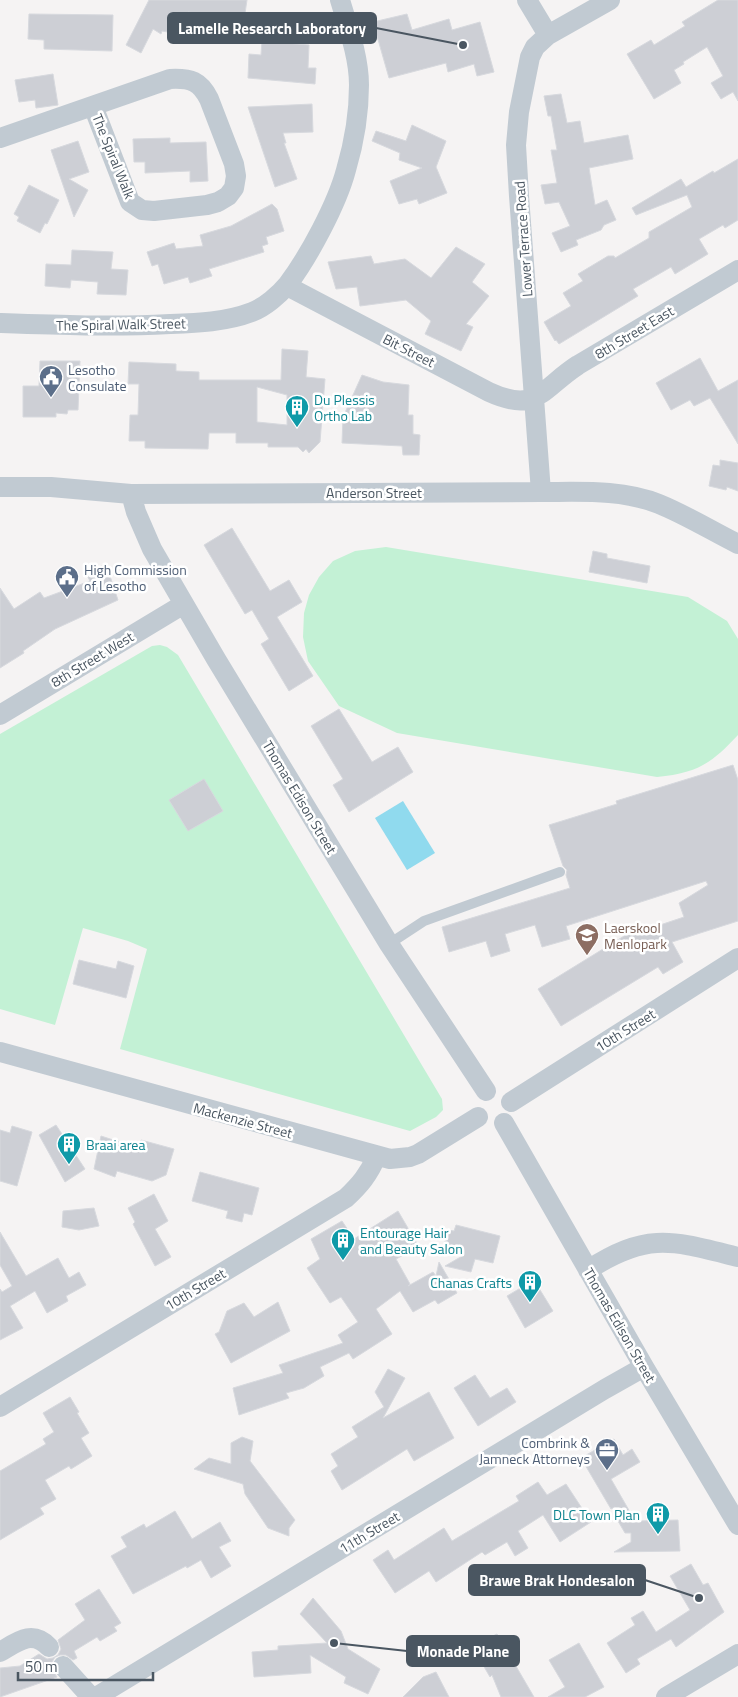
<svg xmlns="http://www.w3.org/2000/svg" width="738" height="1697" font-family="'Titillium Web',sans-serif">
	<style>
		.green { fill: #c3f1d5 }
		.water { fill: #90daee }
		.building { fill: #cdcfd5; stroke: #d7d9de; fill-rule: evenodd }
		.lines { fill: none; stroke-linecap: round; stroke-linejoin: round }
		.lane { stroke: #c1cad2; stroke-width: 10 }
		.street { stroke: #c1cad2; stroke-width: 20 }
		.labels { text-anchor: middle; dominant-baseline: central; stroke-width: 5; stroke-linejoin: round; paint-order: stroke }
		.street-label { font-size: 14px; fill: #4a5661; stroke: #fff }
		.service-label { font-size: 14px; fill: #4e5e75; stroke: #fff; text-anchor: start }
		.culture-label { font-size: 14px; fill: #0d838f; stroke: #fff; text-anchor: start }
		.education-label { font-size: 14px; fill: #785e54; stroke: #fff; text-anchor: start }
		.leader { fill: none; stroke: #4a5661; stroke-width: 2 }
		.callout-dot { fill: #4a5661; stroke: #fff; stroke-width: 2 }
		.callout { fill: #4a5661; stroke: #4a5661; stroke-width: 2 }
		.callout-label { font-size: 15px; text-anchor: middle; font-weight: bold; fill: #fff }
	</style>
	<rect width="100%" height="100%" fill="#f5f3f3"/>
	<!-- green -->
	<path class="green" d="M386,547L688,597L727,621L738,639V735C711,764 697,773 657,777L397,733L339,706L308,661L303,637L304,613L309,595L319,577L333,561L355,551Z
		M160,645L167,647L178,655L442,1099L443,1110L436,1117L410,1131L120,1049L147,949L128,941L83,928L55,1025L0,1009V734L152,646Z"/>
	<!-- water -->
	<path class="water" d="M403,801L435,853L407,870L375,818Z"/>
	<!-- building -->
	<path class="building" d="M149,0H247L244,20L188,12L184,35L162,31L161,34L153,29L141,53L126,45Z
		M718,0H738V101L733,92L721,99L711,83L723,76L707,47L683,62L684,64L674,70L681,83L654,99L627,54L651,40L654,45L685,26L682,22Z
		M29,14L113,15L112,51L44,49V40L28,39Z
		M407,14L412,30L449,19L452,30L480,22L494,72L477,76L474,64L448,72L446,63L389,78L373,22Z
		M262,41L309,45L308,68H316L315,84L248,78L249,54L261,55Z
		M53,74L58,105L36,108L35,100L19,102L15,80Z
		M561,94L567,123L580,121L584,143L628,135L633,159L589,168L595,205L607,200L616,220L604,225L601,230L576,240L578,245L561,252L552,233L570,226L559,202L545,204L541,185L557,183L551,150H557L551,116H548L544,96Z
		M312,104L313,132L283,133L286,143H284L297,179L275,187L248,107Z
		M412,125L446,141L436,167L447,193L419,204L417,199L399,204L390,181L422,168L399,160L400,153L372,141L376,131L406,141Z
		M170,138V143L206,142L208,181L190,182V171L145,173V162H134L133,139Z
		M78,141L89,172L69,179L88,190L74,217L51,150Z
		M738,159V220L725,228L723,225L699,239L708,254L675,274L671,267L633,289L638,296L559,344L556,340L555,341L544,322L571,306L563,293L583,281L578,274L608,256H614L615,258L649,238V232L692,207L687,195L636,215L632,208L681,179L686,187L713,171L714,173Z
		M29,185L59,200L47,224L45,223L40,233L17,221L19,217L14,214Z
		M272,204L277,209L284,231L266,237L268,244L262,246L264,252L209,269L212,276L190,283L188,277L164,284L158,264L152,266L147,252L174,243L176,249L203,246L200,235L231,226Z
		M456,247L485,264L472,282L489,296L466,324L473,327L461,351L425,334L431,321L406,300L360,306L357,287L336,289L328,262L371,256L374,264L405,259L431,278Z
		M72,250L113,252L111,269L128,270L126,295L97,294L98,282L71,280L70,288L45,286L46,264L71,265Z
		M282,349L308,351L306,377L325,379L320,442L309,453L306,449L303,452L298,447H268V443H236V433H209L208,449L145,448V441H129L130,415H138L139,384H128L129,362L176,364V371L199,372V380H281ZM257,387L287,395V425L257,422Z
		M700,358L718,391L738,380V444L710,398L694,406L690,400L671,410L656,383Z
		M40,361H80L78,410H68L67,414L56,413V417H23V386H39Z
		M362,375L383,382L409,385L408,415H413V434L420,435L419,455H403L402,446L342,443L343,417Z
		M720,460L738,463V491L727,487L726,490L709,486L713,465L720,466Z
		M232,528L270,591L289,580L302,602L277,617L313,676L289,691L261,644L269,639L252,610L245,614L204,545Z
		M593,551L607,554V558L650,566L647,583L589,572Z
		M106,564L118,600L55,629L23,651L24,653L0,668V588L14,609L40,592L44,598L90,581L85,572Z
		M339,709L372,762L398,747L413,772L349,812L333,785L343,779L311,726Z
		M733,765L738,780V921L672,942L683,962L663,974L658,967L561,1026L538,989L629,933L630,935L684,917L679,903L708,885L706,881L566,926L570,939L542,947L535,925L505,934L510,951L491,957L486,941L449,952L442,927L570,888L566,875L567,870L563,866L549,825L617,804L616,801Z
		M204,779L223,811L188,831L169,800Z
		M79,960L116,969L118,961L134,966L126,998L73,984Z
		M56,1125L85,1169L65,1182L39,1135Z
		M12,1126L32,1132L17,1186L0,1181V1130L10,1133Z
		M101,1136L138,1148L141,1140L174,1149L166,1175L152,1181L117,1171L115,1177L94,1169Z
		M200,1172L259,1188L252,1215L244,1213L242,1222L226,1218L228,1211L192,1201Z
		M154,1194L168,1221L155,1229L171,1257L155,1266L133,1224L135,1222L128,1208Z
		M94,1208L99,1226L79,1230L62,1227L63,1211Z
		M398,1211L419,1247L396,1259L410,1284L408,1286L433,1272L436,1276L439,1262L457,1293L438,1304L435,1300L413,1312L400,1291L376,1309L392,1334L353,1359L349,1353L320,1367L324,1376L304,1388L286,1393L289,1398L239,1415L233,1388L283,1373L279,1365L343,1343L338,1335L358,1322L341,1297L330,1303L307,1268L320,1259L311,1239L342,1221L354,1239Z
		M456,1225L500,1236L493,1263L475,1259L471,1272L445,1266L464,1255L443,1249L448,1230L454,1231Z
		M0,1232L26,1276L58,1258L69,1278L79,1272L86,1285L66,1296L68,1301L47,1313L35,1291L10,1306L23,1328L0,1340V1289L2,1292L12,1286L0,1265Z
		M529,1283L532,1288L537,1285L553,1311L525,1328L507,1296Z
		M278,1302L290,1331L231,1363L215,1334L219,1332L227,1311L244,1303L254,1317Z
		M388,1369L405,1378L383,1418L429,1392L454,1438L414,1461L407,1449L342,1490L331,1471L338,1466L331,1454L358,1437L352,1427L384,1407L375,1392Z
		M475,1375L490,1398L507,1388L516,1402L478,1426L454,1388Z
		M70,1397L79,1412L77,1413L89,1433L81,1438L92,1456L71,1469L69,1466L45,1480L56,1499L40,1508L44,1514L0,1540V1471L46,1444L43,1439L54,1432L43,1413Z
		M242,1437L253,1441L250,1461L295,1520L289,1528V1536L268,1528L245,1494L243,1484L194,1469L209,1458L231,1464V1443Z
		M614,1439L623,1455L632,1449L640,1462L611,1479L630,1512H637V1521L678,1520L680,1551L614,1552L631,1542V1533H625L615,1516V1507L611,1509L581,1458Z
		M538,1482L547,1495L566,1484L591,1522L560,1542L543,1515L518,1531L528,1548L515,1556L507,1542L485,1555L482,1552L436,1582L429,1571L395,1593L373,1560L388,1550L394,1560L444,1528L452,1541L519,1501L516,1496Z
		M175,1511L192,1539L220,1522L231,1541L219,1547L231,1566L211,1578L201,1560L187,1568L186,1566L133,1594L111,1556L127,1547L121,1537L144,1524L146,1528Z
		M691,1564L703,1585L708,1583L724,1612L676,1647L671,1639L637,1659L640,1664L626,1673L607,1643L635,1625L631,1618L643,1611L656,1632L690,1610L670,1576Z
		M99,1589L121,1623L114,1627L117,1631L100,1641L97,1637L74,1651L77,1658L73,1660L66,1655H60L55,1657L52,1662L51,1668L57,1677L0,1697V1668L20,1666L39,1654L47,1659L53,1658L58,1655L61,1649L58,1640L85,1620L75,1604Z
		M313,1598L341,1631L348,1649L380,1669L368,1694L344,1683L346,1677L310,1655L311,1673L254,1677L252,1652L278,1650V1646L327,1643L300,1614Z
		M497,1634L513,1661L534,1697H501L492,1675L490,1677L472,1646Z
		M579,1643L604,1687L585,1697H548L565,1687L549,1660Z
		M436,1672L449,1697H403L423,1677Z"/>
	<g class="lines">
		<!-- lane -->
		<path class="lane" d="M389,944L424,921L560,872"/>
		<!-- street -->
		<path class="street" d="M527,0L548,35
			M0,138L170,79C191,78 200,81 209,99L234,164L236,176L234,188L228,196L218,202L207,205L154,211L142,210L130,202L93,106
			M287,286L489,392C537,414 541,389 578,365L738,270
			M0,323C57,325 113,327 170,324C197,323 226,322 252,312C265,307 279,295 288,284C309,256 337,204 346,170C354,143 359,113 359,85C359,57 348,27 340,0
			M0,487H51L131,494L541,492C580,492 622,489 659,504C686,515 712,531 738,544
			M541,492L519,196L516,145L519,112L530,57L535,47L548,35L610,0
			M131,494L136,512L152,549L216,659L389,944L486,1091
			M0,715L184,604
			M0,1052L390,1159L410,1157L418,1154L478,1117
			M511,1102L738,958
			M504,1123L644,1367L738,1525
			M588,1270C648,1231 673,1241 738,1257
			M0,1407L346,1198C360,1185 369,1174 376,1157
			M0,1652C17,1642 32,1629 49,1647
			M63,1666L91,1697
			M96,1697L605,1389L644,1367
			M666,1697L738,1654"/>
	</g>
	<!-- icons -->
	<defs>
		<g id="civic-pin" transform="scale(1.25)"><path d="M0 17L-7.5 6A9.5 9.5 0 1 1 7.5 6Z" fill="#5c6f8a" stroke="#fff"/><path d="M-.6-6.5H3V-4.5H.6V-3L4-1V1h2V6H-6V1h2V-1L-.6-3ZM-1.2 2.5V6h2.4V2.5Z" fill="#fff"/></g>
		<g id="building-pin" transform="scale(1.25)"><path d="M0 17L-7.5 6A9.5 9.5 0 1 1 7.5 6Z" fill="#0f9aa8" stroke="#fff"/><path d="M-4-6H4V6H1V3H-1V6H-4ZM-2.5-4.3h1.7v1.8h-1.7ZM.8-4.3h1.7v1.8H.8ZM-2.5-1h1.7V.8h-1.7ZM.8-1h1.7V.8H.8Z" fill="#fff"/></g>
		<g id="school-pin" transform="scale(1.25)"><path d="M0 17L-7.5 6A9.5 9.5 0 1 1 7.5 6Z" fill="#8d6e63" stroke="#fff"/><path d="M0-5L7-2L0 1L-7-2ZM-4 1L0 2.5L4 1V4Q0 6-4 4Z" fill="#fff"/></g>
		<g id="office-pin" transform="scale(1.25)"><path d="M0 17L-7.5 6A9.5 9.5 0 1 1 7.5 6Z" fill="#5c6f8a" stroke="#fff"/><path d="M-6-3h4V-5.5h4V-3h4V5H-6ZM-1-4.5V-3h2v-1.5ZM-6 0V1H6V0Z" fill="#fff"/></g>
	</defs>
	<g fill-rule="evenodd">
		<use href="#civic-pin" x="51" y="377"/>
		<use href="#building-pin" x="297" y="407"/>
		<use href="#civic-pin" x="67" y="577"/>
		<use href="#school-pin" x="587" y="935"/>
		<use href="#building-pin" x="69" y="1144"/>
		<use href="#building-pin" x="343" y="1240"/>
		<use href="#building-pin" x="530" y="1282"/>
		<use href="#office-pin" x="607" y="1450"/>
		<use href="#building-pin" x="658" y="1514"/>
	</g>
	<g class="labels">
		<!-- street labels -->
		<g class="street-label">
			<text transform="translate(114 156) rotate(68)">The Spiral Walk</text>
			<text transform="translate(523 239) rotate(-94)">Lower Terrace Road</text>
			<text transform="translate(121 324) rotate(-1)">The Spiral Walk Street</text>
			<text transform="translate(634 332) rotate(-31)">8th Street East</text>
			<text transform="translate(409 350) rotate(27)">Bit Street</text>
			<text x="374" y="492">Anderson Street</text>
			<text transform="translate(92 659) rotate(-31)">8th Street West</text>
			<text transform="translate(300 797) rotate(59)">Thomas Edison Street</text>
			<text transform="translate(625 1030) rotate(-32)">10th Street</text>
			<text transform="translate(243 1120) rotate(15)">Mackenzie Street</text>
			<text transform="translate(195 1289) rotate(-31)">10th Street</text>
			<text transform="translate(620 1325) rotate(60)">Thomas Edison Street</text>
			<text transform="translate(369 1532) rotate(-31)">11th Street</text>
		</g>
		<!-- service labels -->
		<g class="service-label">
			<text x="68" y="369">Lesotho<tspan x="68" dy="16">Consulate</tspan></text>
			<text x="84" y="569">High Commission<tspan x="84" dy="16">of Lesotho</tspan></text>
			<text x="590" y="1442" text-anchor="end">Combrink &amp;<tspan x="590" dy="16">Jamneck Attorneys</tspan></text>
		</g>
		<!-- culture labels -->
		<g class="culture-label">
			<text x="314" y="399">Du Plessis<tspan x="314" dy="16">Ortho Lab</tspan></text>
			<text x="86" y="1144">Braai area</text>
			<text x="360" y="1232">Entourage Hair<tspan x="360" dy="16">and Beauty Salon</tspan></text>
			<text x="512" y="1282" text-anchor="end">Chanas Crafts</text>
			<text x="640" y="1514" text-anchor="end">DLC Town Plan</text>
		</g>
		<!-- education labels -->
		<g class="education-label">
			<text x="604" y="927">Laerskool<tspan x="604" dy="16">Menlopark</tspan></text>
		</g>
	</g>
	<!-- callouts -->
	<path class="leader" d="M463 45L376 28M699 1598L645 1580M334 1643L407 1651"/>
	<g class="callout-dot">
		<circle cx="463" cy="45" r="5"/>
		<circle cx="699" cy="1598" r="5"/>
		<circle cx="334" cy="1643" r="5"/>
	</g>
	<g class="callout">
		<rect x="168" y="13" width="208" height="30" rx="5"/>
		<rect x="469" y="1565" width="176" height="30" rx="5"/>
		<rect x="407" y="1636" width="112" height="30" rx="5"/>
	</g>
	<g class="callout-label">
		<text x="272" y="34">Lamelle Research Laboratory</text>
		<text x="557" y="1586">Brawe Brak Hondesalon</text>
		<text x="463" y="1657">Monade Plane</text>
	</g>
	<!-- scale -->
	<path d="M18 1672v8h135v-8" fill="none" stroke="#4a5661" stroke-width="2.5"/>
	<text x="25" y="1672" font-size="15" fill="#4a5661" stroke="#ffffff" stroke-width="4" paint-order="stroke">50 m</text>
</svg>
